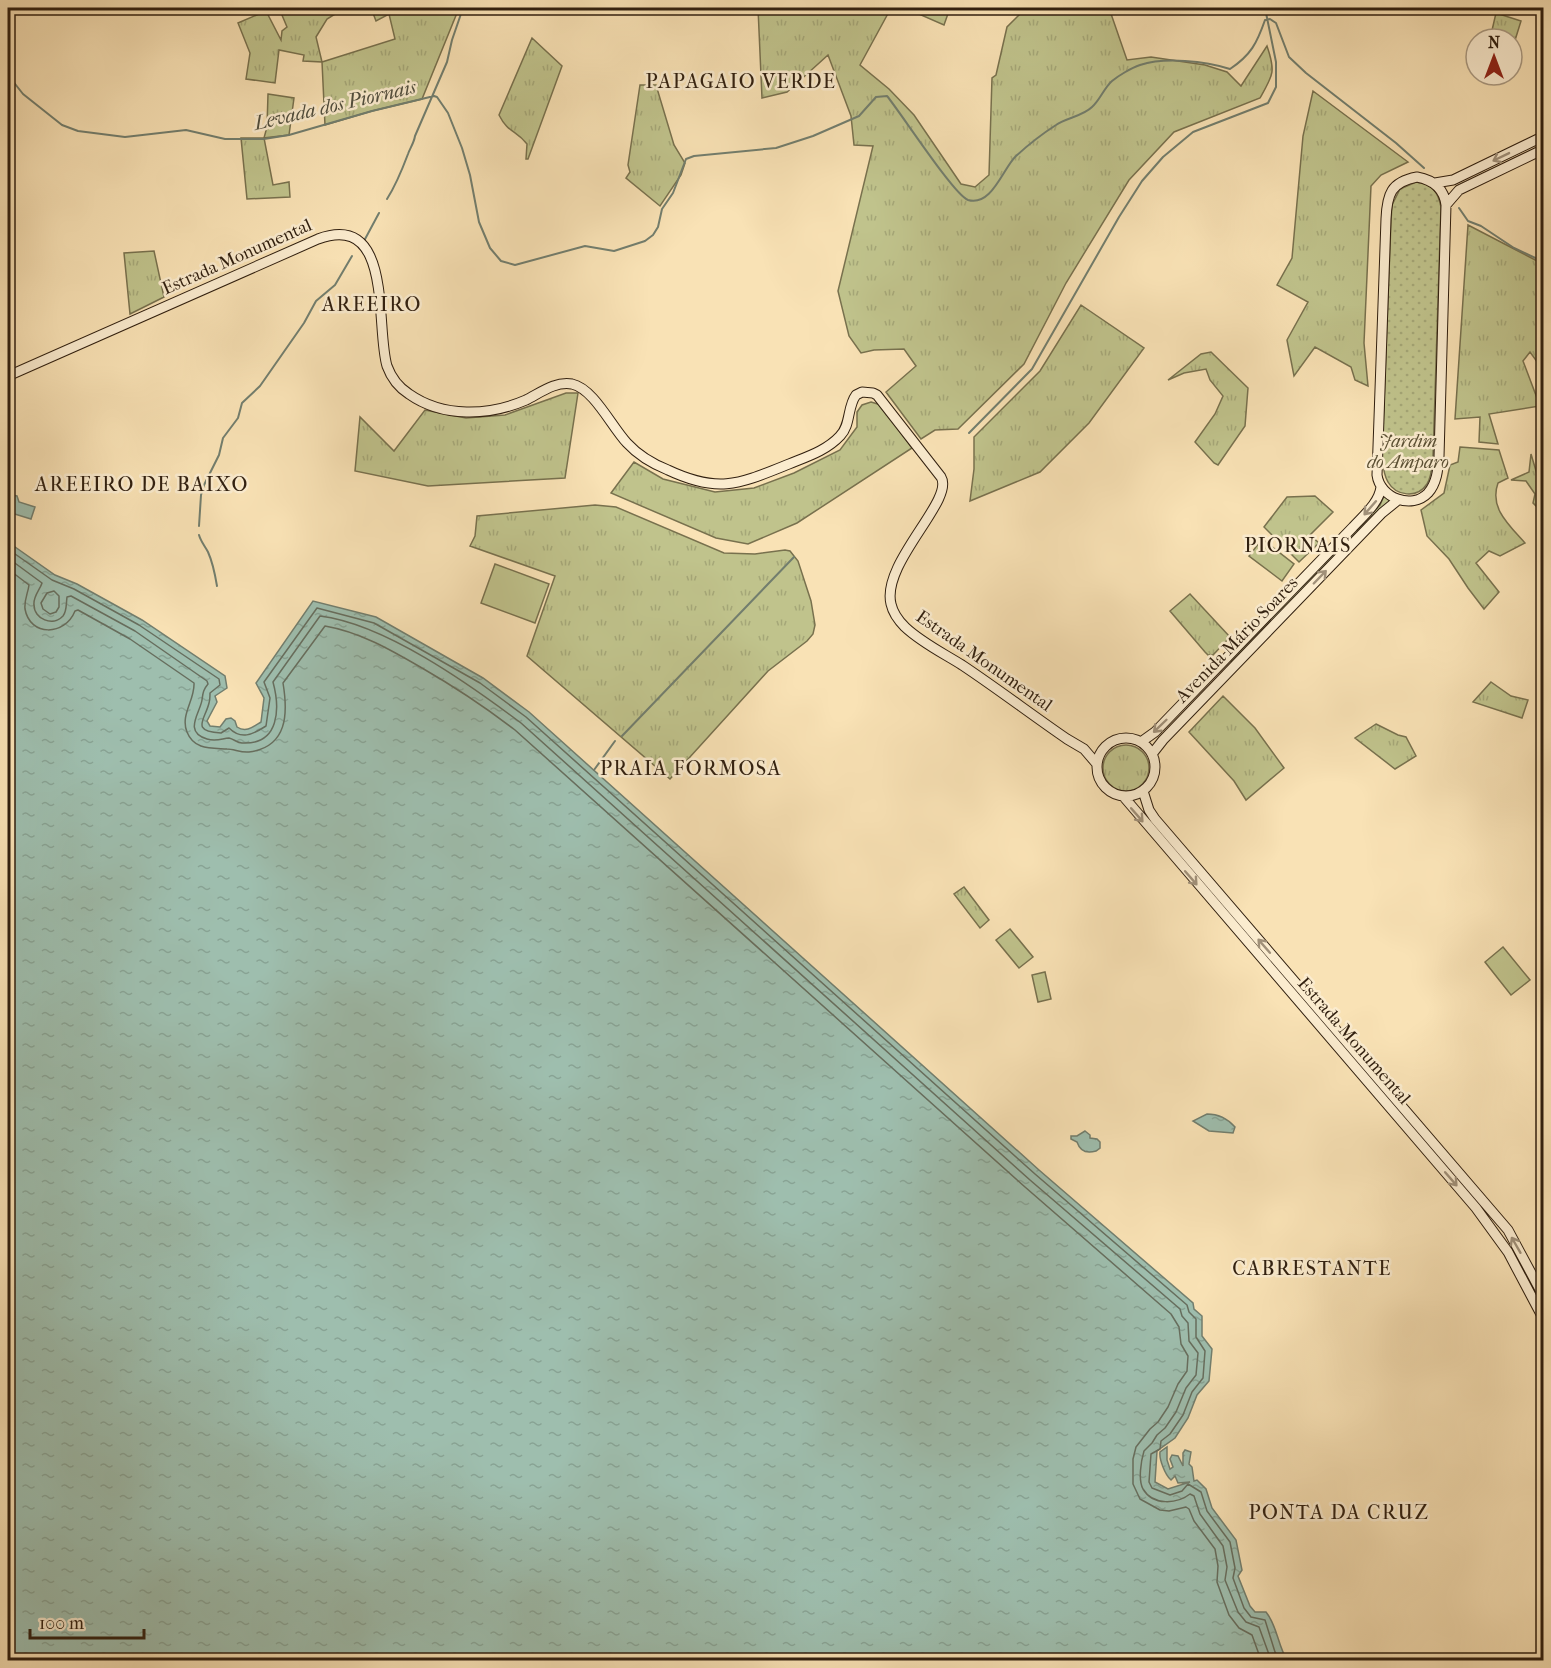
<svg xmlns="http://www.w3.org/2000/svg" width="1551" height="1668" font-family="'IM FELL French Canon',serif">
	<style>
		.grass { fill: url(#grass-tufts); stroke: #78714e; stroke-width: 1.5 }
		.park { fill: url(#park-dots); stroke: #78714e; stroke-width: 1.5 }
		.pitch { fill: #c0c38c; stroke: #78714e; stroke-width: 1.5 }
		.water { fill: url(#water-ripples); stroke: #727e6e; stroke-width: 1.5 }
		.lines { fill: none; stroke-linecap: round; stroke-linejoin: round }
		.shore { stroke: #676e5e; stroke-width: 1.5 }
		.stream { stroke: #727e6e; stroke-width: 2 }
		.secondary-casing { stroke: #301f0f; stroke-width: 11 }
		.secondary { stroke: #fbeccf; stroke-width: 9 }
		.oneway { stroke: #a09079 }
		.labels { text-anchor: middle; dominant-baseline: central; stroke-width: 5; stroke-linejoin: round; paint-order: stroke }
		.street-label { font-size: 18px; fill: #301f0f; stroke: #fbeccf }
		.park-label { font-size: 18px; font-style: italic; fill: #5b5034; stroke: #fbeccf }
		.neighbourhood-label { font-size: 20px; letter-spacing: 1.5px; fill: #301f0f; stroke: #fbeccf }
		.water-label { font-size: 20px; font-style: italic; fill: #514f3f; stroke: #fbeccf }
	</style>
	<defs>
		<pattern id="grass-tufts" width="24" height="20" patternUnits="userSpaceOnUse" patternTransform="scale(1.5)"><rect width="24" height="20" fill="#c0c38c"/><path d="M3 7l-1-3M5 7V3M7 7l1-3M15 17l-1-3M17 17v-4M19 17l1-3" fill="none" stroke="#a5a778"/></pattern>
		<pattern id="park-dots" width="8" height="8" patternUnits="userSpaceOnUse" patternTransform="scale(1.5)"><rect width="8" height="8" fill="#c0c38c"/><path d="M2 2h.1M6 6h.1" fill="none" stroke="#a5a778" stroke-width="1.8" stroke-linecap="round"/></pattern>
		<pattern id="water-ripples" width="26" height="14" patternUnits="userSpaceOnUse" patternTransform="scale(1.5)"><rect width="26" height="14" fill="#9ebeae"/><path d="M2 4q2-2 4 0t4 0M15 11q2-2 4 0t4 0" fill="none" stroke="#88a394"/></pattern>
	</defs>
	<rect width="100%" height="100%" fill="#f9e2b5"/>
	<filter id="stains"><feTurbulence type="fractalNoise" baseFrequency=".00333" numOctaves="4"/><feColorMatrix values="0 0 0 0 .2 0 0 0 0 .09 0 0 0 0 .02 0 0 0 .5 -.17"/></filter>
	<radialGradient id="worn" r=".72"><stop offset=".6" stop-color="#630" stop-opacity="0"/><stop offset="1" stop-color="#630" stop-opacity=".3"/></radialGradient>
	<!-- grass -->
	<path class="grass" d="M279,8H345L327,19L316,37L322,62L395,39L389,14L376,21L371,8H459L422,99L372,111L325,125L322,62L303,61L304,55L279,50L275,83L246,79L250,53L238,23L266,11L281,40L282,31L287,27Z
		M758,8H891L860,65L889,89L914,115L961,184L975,187L989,175L992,78L996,75L1007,27L1026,8H1109L1127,60L1151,57L1205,65L1227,72L1241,86L1267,46C1276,72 1273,75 1260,98L1174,132L1129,180L1066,283L1024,364L958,429L935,430L921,439L886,392L916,366L904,349L874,350L861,353L849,336L838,291L873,146L854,145L851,116L828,55L787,92L762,98Z
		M916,8H950L944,25L914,12Z
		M1496,13L1521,21L1512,50V39H1490Z
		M532,38L562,66L528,159H526L527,144C516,130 508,133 499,115Z
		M640,85H656L674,145L685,163L681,175L660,206L626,178L630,172L628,165Z
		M1313,91L1408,162L1381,175L1371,186L1364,343L1368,386L1355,380L1351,367L1315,347L1294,376L1287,340L1308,302L1277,285L1292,258L1303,136Z
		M268,94L294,98L289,135L264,138L273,185L289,182L290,197L247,199L241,138H264L267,127Z
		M1468,225L1543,264V370L1530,352L1523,361L1540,406L1489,414L1498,444L1479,442L1480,417L1455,419Z
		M154,251L164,297L130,314L124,253Z
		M1081,305L1144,348L1089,423L1040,472L970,501L974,469V437L1040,371Z
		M1211,352L1248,388L1245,426L1218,465L1214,463L1195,442L1215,414L1223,396L1210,380L1206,369L1184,373L1168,380L1201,354Z
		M566,393H578L565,478L428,486L355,471L360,417L394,451L425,410L466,418L505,415Z
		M871,402L881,405L912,448L797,523L748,544L716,538L611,493L634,462L663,479L715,492L754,488L794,473L840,450L857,427V412L862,405Z
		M1460,447L1499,450L1508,478L1498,483C1489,508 1509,525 1525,543L1500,556L1489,551L1476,563L1499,592L1484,609L1468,588L1449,559L1427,536L1421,510L1444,493L1450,465L1458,462Z
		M1531,454L1539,481L1543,482V507H1537L1533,503L1535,494L1526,481L1511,480L1529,472Z
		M1315,496L1333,512L1310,535L1319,543L1299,562L1264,527L1287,497Z
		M1384,496L1390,501L1233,663L1230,660L1380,505Z
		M595,505L616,507L724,553L755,554L785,550L790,551L798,561L811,601L815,625L813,634L807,641L768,671L670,779L527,656L555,576L470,546L475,536L477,516Z
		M1190,594L1230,637L1213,655H1208L1205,652L1170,611Z
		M1491,682L1511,696L1528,700L1522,718L1473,702Z
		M1223,696L1255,728L1284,768L1246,800L1234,781L1189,732Z
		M1376,724L1398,735L1406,737L1416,756L1395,769L1355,738Z
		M1103 768a23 23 0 1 1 46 0a23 23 0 1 1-46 0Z
		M964,887L989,920L980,928L954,894Z"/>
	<!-- park -->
	<path class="park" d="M1416,182C1432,183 1438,192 1441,207L1433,457C1432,466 1432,476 1427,484C1417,499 1396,496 1388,482C1383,474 1383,464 1382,455L1391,221L1392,205L1400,189Z"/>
	<!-- pitch -->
	<path class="pitch" d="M1262,539L1294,564L1282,581L1249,556Z
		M495,564L549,584L535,623L481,603Z
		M1010,929L1033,957L1019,968L996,940Z
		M1503,947L1530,980L1511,995L1485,962Z
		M1045,972L1051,999L1038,1002L1032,975Z"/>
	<!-- water -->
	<path class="water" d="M12,495L17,496L19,502L35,507L31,519L8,512V498Z
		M8,542L55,575L77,584L142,620L225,676L227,688L215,696L217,702L207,721L210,726L220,727L226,719L231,718L235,721L237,727C246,733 253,727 261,722L264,698L256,683L313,601L376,617L483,678L529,712L1039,1170L1193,1303L1194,1309L1202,1316V1336L1212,1349L1209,1381L1197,1395L1188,1418L1175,1438L1157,1451L1155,1482L1168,1489L1190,1482L1178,1483L1175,1476L1171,1480C1165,1475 1159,1459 1160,1452L1167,1447V1460L1170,1469L1173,1467L1170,1459L1172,1455L1178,1456L1183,1466V1453L1185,1450L1191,1452L1189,1464L1192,1467L1194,1481L1197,1480L1206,1489L1212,1508L1236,1540L1242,1570L1238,1576L1250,1606L1255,1612H1266C1277,1625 1278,1646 1287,1660H8Z
		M1207,1114C1218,1114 1227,1118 1235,1127L1233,1133L1209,1131L1193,1121Z
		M1085,1131L1090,1135V1138L1097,1139L1100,1142V1148L1096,1151C1086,1154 1080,1151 1077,1142L1071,1139V1136H1077Z"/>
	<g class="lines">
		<!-- shore -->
		<path class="shore" d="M8,549L52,580L74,589L139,625L219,679L220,685L210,693C210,696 210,700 209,703C205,720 190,731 221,733L229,728C241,740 252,735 266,726L270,698L264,682L317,608L374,623L480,683L526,717L1035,1174L1187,1305L1189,1312L1196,1319V1337L1205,1351L1203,1378L1192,1392L1183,1415L1170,1434L1161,1441L1160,1449L1151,1454L1149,1482L1152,1488L1170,1495L1182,1491L1188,1484L1201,1492L1207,1511L1230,1542L1235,1568L1233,1578L1244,1608L1251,1617L1265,1620L1275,1652L1280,1660
			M8,558L42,583C40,590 33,596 34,605C34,619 53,627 63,616C67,611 66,604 67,597L71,596L135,631L207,681L208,684C203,690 203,693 202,700C200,713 183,732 207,739C217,742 223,738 229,738C234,739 237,743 242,743C280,745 280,708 273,682L320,616C385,624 469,684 521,723L1030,1180L1180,1309L1182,1316L1188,1323L1189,1341L1198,1353L1196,1375L1186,1388L1176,1412L1165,1428L1157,1435L1152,1443L1144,1451C1141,1461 1138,1480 1143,1489C1153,1506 1177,1504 1190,1494L1194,1496L1200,1514L1223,1546L1227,1567L1225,1580L1238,1612L1246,1622L1259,1627L1271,1660
			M8,569L29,585C28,593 24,600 25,609C30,637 65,636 75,611L78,610L130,639L194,683C195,700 180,715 187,732C194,750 211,748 227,749C234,749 241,753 249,752C288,747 288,713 283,683L325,626C360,632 391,650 422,668C455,687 485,707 515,730L1025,1187L1171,1314L1179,1327L1181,1344L1188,1356L1187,1371L1178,1384L1168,1407L1158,1422L1150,1429L1136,1447L1133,1459V1484L1140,1499L1160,1510L1169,1511L1186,1507L1189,1509L1194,1521L1215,1549L1218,1566L1217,1582L1229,1615L1239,1628L1252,1635L1261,1660
			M54,591L59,596V607L56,612L50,614L43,609L41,603L47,593Z"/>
		<!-- stream -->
		<path class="stream" d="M8,75L23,94L62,125L78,131L125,137L186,130L225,139H264L289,135L372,111L434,96L437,97L448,113L462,148L470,175L479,222L490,248L501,261L515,265L585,246L614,251L645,241L653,235L658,227L662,209L673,193L686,159L694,156L776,148L813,136L859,116L876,97L887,96C901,113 954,195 968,200C992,207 1003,168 1016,156C1028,145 1042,134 1056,125C1066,118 1083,116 1092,107C1100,100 1104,88 1112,81C1118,76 1131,68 1140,65C1165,57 1205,61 1230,69C1251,55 1257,43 1265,20L1270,19L1276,23L1289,57L1306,73L1396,143L1424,168
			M387,199C396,185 402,170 408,154C410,148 414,143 415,136L447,62L452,40L463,8
			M1459,208L1468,221L1481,226L1514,248L1544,262
			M364,241L379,213
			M969,433L1032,369L1119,217L1142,181L1163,157L1193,132L1268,103L1276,87V62L1265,8
			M199,526L201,495L204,485L219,455L223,438L238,418L242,403L260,386L304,323L316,301L335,285L352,256
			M199,535C201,542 205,546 208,552C213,563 215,574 217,586
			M622,736L794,557
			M594,770L615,741"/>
		<!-- secondary casing -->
		<g class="secondary-casing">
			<path id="secondary" d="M1417,177C1433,180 1444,188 1446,205L1439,457C1438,469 1437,483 1428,493C1412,510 1380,498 1377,475L1386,219C1387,194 1391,182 1417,177Z
				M1435,183L1453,180L1544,136
				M1446,205L1459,190L1544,149
				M8,376L318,239C394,211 375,326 387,366C391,377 398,387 409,394C443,418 489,416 526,400C540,393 555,381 572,384C594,389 611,426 627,443C638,455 653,464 668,470C719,494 739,484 789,464C806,457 826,451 840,436C851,425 847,407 856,395L862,392L873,393L877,395L941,477C955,500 881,563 891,604C893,613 899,621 905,627C922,643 943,653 962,665C998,689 1032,715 1067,739L1084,749L1096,763
				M1097 767a29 29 0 1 1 58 0a29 29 0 1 1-58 0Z
				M1141,742L1155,732L1353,527C1364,515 1379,503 1381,487
				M1152,754L1163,740L1382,513L1398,500
				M1143,791L1149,810L1155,819L1508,1230L1544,1297
				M1123,796L1476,1208L1508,1252L1544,1320"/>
		</g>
		<!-- secondary -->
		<use href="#secondary" class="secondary"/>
	</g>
	<!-- one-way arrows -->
	<defs><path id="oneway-shaft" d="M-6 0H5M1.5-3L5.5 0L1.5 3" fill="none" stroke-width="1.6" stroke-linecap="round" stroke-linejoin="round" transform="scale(1.5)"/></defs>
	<g class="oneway">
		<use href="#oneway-shaft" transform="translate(1501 157) rotate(154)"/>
		<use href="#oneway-shaft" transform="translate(1370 508) rotate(131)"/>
		<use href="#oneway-shaft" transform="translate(1320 577) rotate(-46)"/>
		<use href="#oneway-shaft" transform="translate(1160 726) rotate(136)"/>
		<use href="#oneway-shaft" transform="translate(1137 815) rotate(49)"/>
		<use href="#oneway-shaft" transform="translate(1191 878) rotate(49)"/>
		<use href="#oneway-shaft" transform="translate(1264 946) rotate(-131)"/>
		<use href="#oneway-shaft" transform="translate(1451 1179) rotate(49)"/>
		<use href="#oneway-shaft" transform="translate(1516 1245) rotate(-120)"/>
	</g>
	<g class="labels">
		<!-- street labels -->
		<g class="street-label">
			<text transform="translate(237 257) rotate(-24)">Estrada Monumental</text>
			<text transform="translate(1237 640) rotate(-46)">Avenida Mário Soares</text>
			<text transform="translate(984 661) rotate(35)">Estrada Monumental</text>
			<text transform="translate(1354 1041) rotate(49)">Estrada Monumental</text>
		</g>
		<!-- park labels -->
		<g class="park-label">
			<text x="1408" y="441">Jardim<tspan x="1408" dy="21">do Amparo</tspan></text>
		</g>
		<!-- neighbourhood labels -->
		<g class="neighbourhood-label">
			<text x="741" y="81">PAPAGAIO VERDE</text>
			<text x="372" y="304">AREEIRO</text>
			<text x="142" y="484">AREEIRO DE BAIXO</text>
			<text x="1298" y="545">PIORNAIS</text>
			<text x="691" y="768">PRAIA FORMOSA</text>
			<text x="1312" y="1268">CABRESTANTE</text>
			<text x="1339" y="1512">PONTA DA CRUZ</text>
		</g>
		<!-- water labels -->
		<g class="water-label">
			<text transform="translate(335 105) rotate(-13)">Levada dos Piornais</text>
		</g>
	</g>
	<!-- margin -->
	<rect width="1551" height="1668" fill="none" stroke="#f9e2b5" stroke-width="30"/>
	<rect x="9" y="9" width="1533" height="1650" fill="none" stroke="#301f0f" stroke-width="3"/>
	<rect x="15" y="15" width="1521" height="1638" fill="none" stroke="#301f0f" stroke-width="1.5"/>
	<!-- north arrow -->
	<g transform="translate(1494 57)"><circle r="28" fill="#fbeccf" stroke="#aa9a82" stroke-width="1.5"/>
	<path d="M0-4.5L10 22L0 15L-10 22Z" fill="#8f2418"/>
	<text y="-9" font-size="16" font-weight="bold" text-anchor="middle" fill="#301f0f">N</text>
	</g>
	<!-- scale -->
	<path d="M30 1629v9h114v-9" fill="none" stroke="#301f0f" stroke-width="3"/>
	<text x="39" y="1629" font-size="18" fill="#301f0f" stroke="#fbeccf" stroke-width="4.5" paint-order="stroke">100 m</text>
	<rect width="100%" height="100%" filter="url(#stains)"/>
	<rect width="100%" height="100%" fill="url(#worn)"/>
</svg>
